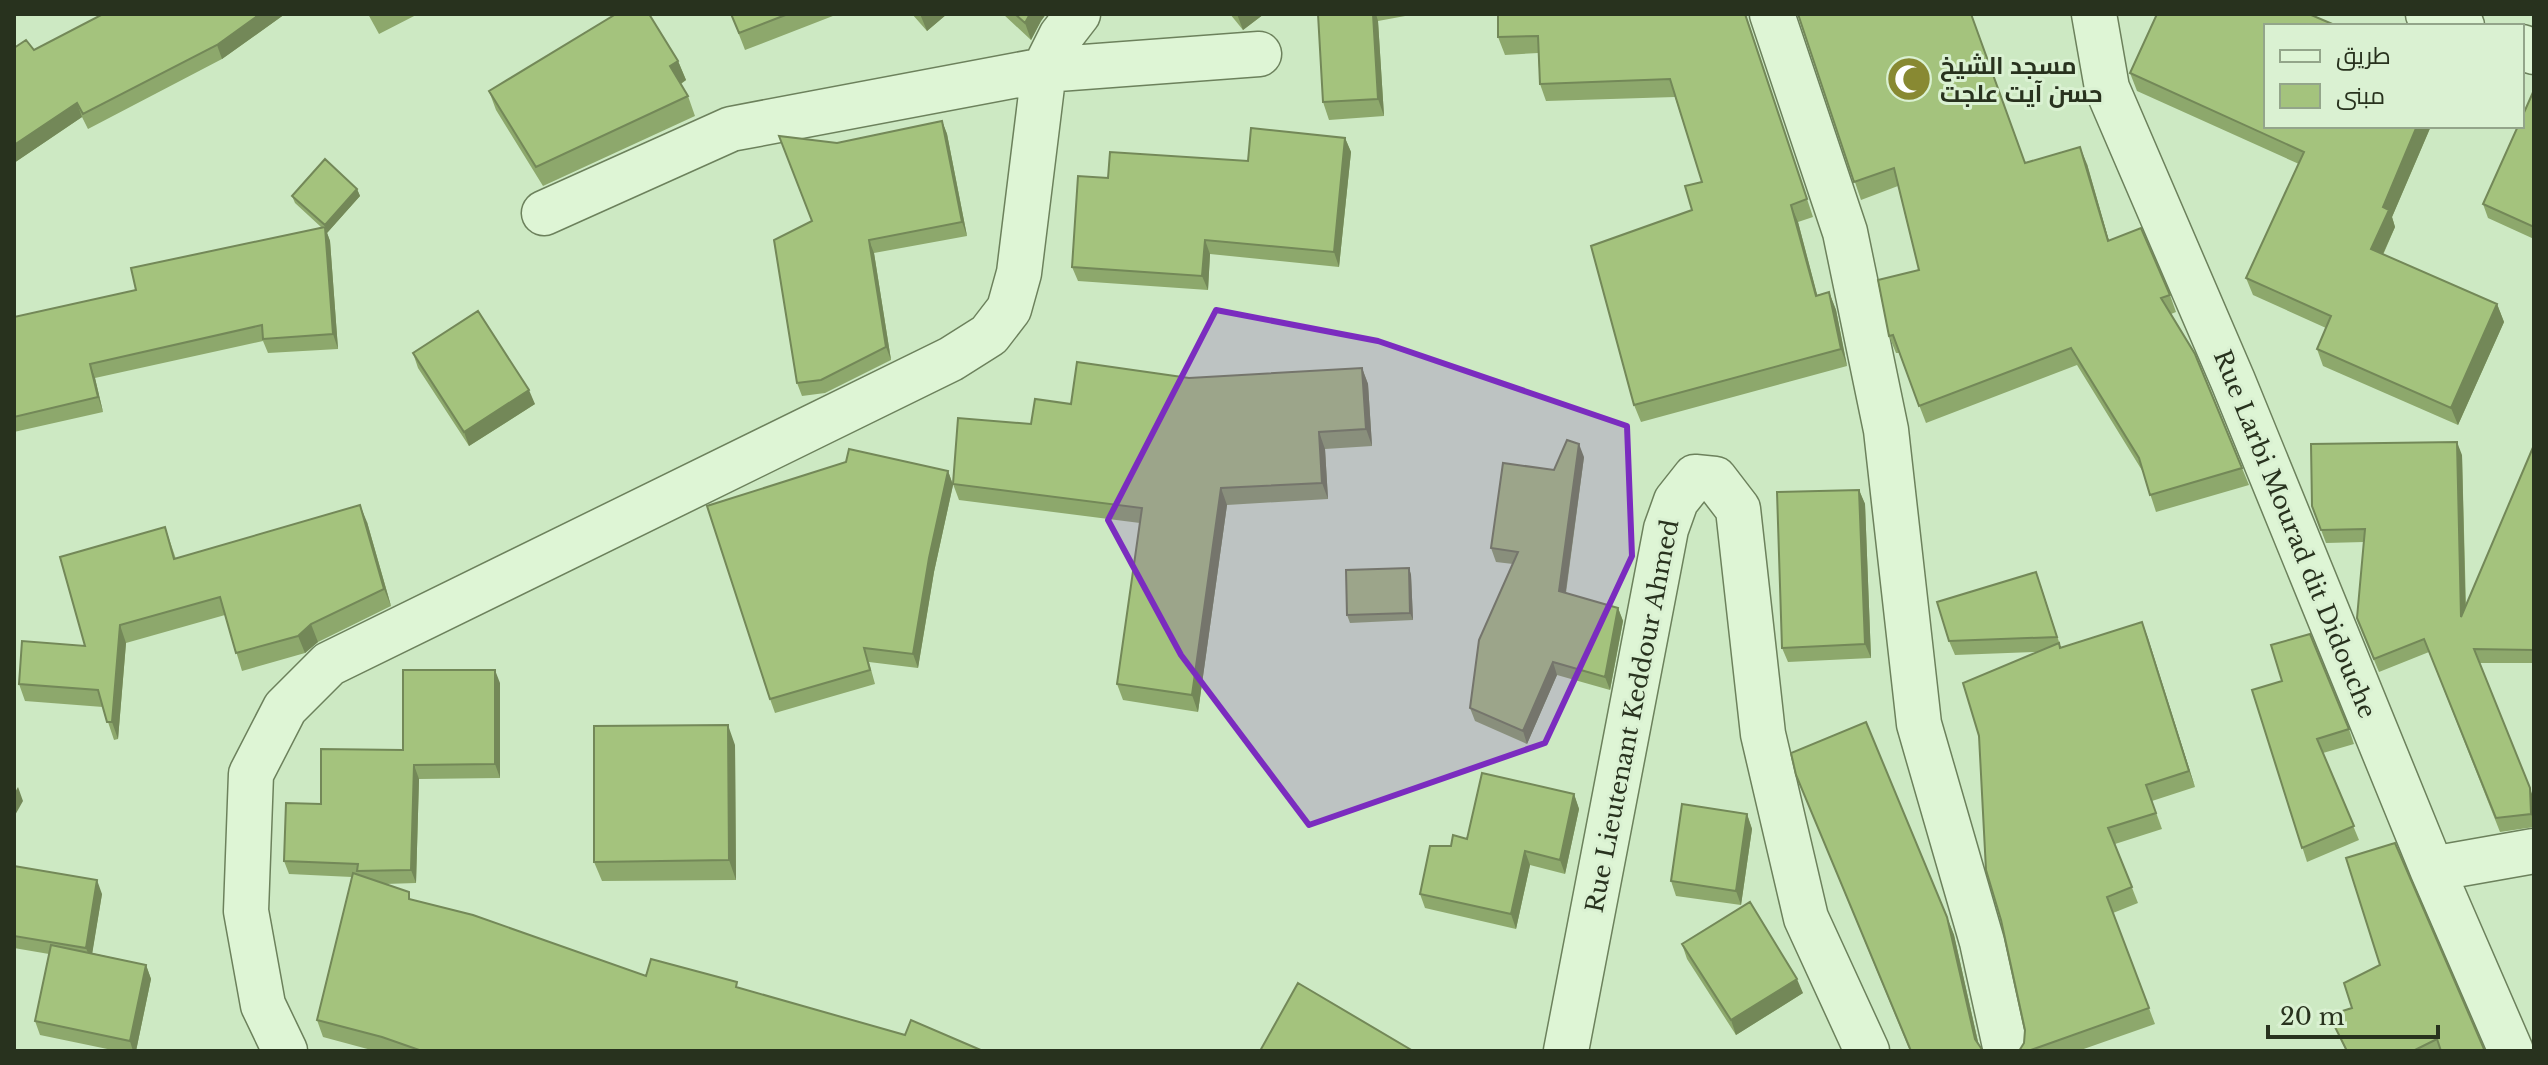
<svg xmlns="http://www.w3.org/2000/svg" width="2548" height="1065" font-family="'Libre Baskerville',Cairo,serif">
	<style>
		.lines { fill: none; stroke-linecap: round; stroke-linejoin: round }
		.street-casing { stroke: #6c815c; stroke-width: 47 }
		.street { stroke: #def5d5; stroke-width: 44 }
		.wall { fill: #8da86c }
		.shaded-wall { fill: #738858 }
		.building { fill: #a4c37d; stroke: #738858; stroke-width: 2 }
		.marked { fill: #7b2cbf; fill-opacity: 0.2; stroke: #7b2cbf; stroke-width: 6; stroke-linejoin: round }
		.labels { text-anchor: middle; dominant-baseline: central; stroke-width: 6; stroke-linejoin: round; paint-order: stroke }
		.poi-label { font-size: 24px; font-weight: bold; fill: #28321e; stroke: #daf1d2; text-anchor: start }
		.street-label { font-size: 24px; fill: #28321e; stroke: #daf1d2 }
	</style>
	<rect width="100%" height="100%" fill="#cde9c3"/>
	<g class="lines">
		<!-- street casing -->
		<g class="street-casing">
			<path id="street" d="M1772,14L1845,232L1886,430L1919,724L1982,942L2006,1051
				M2094,14L2107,88L2233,381L2432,869L2511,1051
				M2428,14L2462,26
				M2522,47L2534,52
				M544,213L731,129L1044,70L1259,54
				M2432,869L2534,851
				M285,1051L263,1005L246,911L251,774L285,708L329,664L951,359L989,335L1009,309L1019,273L1044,70L1061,36L1078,14
				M1566,1051L1666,529L1676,501L1695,477L1715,479L1738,509L1763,734L1806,918L1867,1051"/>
		</g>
		<!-- street -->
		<use href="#street" class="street"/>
	</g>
	<!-- wall -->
	<path class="wall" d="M103,14H285L222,59L88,129L82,117L14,163V48L34,50Z
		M368,14H418L379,34Z
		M731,14H838L745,50Z
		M912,14H947L927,31Z
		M1003,14H1046L1041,21L1031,40Z
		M1230,14H1264L1243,30Z
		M1318,14H1416L1378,21L1384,116L1329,120L1323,102Z
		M1798,14L2025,163L2087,164L2109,241L2170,295L2176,312L2171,314L2242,468L2249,485L2156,512L2143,472L2077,365L1926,423L1899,353H1896L1889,336L1919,270L1898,186L1861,200Z
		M1748,21L1813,217L1798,222L1817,295L1829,292L1836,310L1847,366L1641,422L1634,405L1692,210L1702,182L1675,97L1546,101L1540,84L1538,53L1505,55L1498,37Z
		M678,61L686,80L681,84L688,96L695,116L543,186L496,110L489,91Z
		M2130,73L2431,126L2392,217L2395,227L2383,255L2497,304L2504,322L2458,425L2323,366L2317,349L2326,328L2253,295L2246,278L2299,164L2137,91Z
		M2534,90V239L2488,218L2483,204Z
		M942,121L947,134L967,236L874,253L891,360L825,393L802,396L797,383L812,221L837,143Z
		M1345,138L1351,152L1339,267L1210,254L1208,290L1078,281L1072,267L1108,178L1248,161Z
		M357,189L360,196L327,233L330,241L338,349L268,353L263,341L95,378L103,412L14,432V317L136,290L321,227L295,203L292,196Z
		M413,353L535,404L469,446L418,368Z
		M1362,368L1368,384L1372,446L1325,449L1328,499L1227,505L1198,712L1123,700L1117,684L1140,523L959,500L953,484L1031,424L1189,378Z
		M2534,445V663H2479L2534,800V827L2500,832L2429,652L2379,672L2362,631L2364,542L2326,543L2312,506L2462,455L2466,606Z
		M1584,457L1566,593L1618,608L1623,621L1610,690L1557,675L1527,744L1475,721L1470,708L1513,564L1496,562L1491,548L1554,470Z
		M948,471L953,485L934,572L918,668L869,662L875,684L775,713L770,699Z
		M1859,490L1865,504L1871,658L1788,662L1782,648Z
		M367,522L391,606L318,642L305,653L242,671L225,615L126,643L118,739L114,740L103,707L25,701L19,684L85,646L165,527L176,559Z
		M1409,568L1411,575L1413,620L1350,623L1347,615Z
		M2041,586L2061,648L2142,622L2195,787L2152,801L2162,829L2115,844L2138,903L2113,913L2155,1024L2078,1051H2019L2024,1043L2037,652L1955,655L1949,641Z
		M500,683V778L419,779L416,883L385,884L412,900L646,976L740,988L905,1035L983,1051H375L323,1037L317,1020L352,877L289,874L284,861L403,750Z
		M2252,690L2349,729L2354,744L2323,753L2359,840L2307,862Z
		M735,745L736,880L602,881L594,862Z
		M1796,775L1947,917L1954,935L1979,1046L1983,1051H1910Z
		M1574,794L1579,809L1565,874L1530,865L1516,929L1425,908L1420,894L1451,846Z
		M1747,814L1752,829L1741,905L1676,896L1671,881Z
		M14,866L102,894L92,953L146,965L151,979L136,1051H117L40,1035L35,1021L49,954L14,948Z
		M1682,944L1803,993L1736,1035L1687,959Z
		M2380,965L2484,1049L2485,1051H2346L2329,1015L2352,1008Z"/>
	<!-- shaded-wall -->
	<path class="shaded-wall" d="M260,14H285L222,59L217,45Z
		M920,14H947L927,31Z
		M1030,14H1046L1041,21L1031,40L1025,23Z
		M1237,14H1264L1243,30Z
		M1373,14H1376L1378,21L1384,116L1378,99Z
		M678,61L686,80L677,86L670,66Z
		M77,103L82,117L14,163V145Z
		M942,121L947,134L967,236L962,222Z
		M2417,126H2431L2392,217L2395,227L2377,267L2371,249L2383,207Z
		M1345,138L1351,152L1339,267L1334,252Z
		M2080,147L2087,164L2114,258L2108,241Z
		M357,189L360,196L327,233L325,225Z
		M1791,205L1798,222L1822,313L1816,296Z
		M325,227L330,241L338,349L333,334Z
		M869,240L874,253L891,360L886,347Z
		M1205,240L1210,254L1208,290L1202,276Z
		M1829,292L1836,310L1847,366L1841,349Z
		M2497,304L2504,322L2458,425L2451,408Z
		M90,364L95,378L103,412L98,397Z
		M1362,368L1368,384L1372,446L1366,429Z
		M529,390L535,404L469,446L464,432Z
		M1319,432L1325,449L1328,499L1322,483Z
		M2457,442L2462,455L2466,630L2461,617Z
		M1579,444L1584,457L1564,604L1559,591Z
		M948,471L953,485L934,572L918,668L913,654L929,558Z
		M1221,488L1227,505L1198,712L1192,695Z
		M1859,490L1865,504L1871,658L1865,644Z
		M360,505L367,522L391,606L384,589Z
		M1409,568L1411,575L1413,620L1410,613Z
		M1618,608L1623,621L1610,690L1605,677Z
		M2142,622L2148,638L2195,787L2189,771Z
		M311,624L318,642L305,653L298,636Z
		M120,625L126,643L118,739L112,722Z
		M1553,662L1557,675L1527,744L1523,731Z
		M495,670L500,683V778L495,764Z
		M728,725L735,745L736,880L729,860Z
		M414,765L419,779L416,883L411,870Z
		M18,787L23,801L14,817V794Z
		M2530,788L2534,800V821L2531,814Z
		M1574,794L1579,809L1565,874L1560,860Z
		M1747,814L1752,829L1741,905L1736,891Z
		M1525,851L1530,865L1516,929L1511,914Z
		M97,880L102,894L91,961L86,948Z
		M1947,917L1954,935L1980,1051L1975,1039Z
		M146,965L151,979L136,1051H133L130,1041Z
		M1797,979L1803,993L1736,1035L1731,1020Z"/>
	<!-- building -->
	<path class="building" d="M103,14H260L217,45L83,114L77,103L14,145V48L26,40L34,50Z
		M616,14H649L678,61L670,66L688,96L536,167L489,91Z
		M731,14H788L739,33Z
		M1015,14H1030L1025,23Z
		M1318,14H1373L1378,99L1323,102Z
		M1498,14H1745L1807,199L1791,205L1816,296L1829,292L1841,349L1634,405L1591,246L1692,210L1685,186L1702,182L1670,79L1540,84L1538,36L1498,37Z
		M1798,14H1971L2025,163L2080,147L2108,241L2141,228L2170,295L2161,298L2195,354L2242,468L2150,495L2139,458L2071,348L1919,406L1893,335L1889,336L1878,280L1919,270L1894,168L1854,182Z
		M2157,14H2309L2337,26H2266V126H2417L2383,207L2389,210L2371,249L2497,304L2451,408L2317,349L2331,316L2246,278L2304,152L2130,73Z
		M2534,90V227L2483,204L2518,126H2522V117Z
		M942,121L962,222L869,240L886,347L821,380L797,383L774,240L812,221L779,136L837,143Z
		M1251,128L1345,138L1334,252L1205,240L1202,276L1072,267L1078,176L1108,178L1110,152L1248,161Z
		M325,159L357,189L325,225L292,196Z
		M325,227L333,334L263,339L262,325L90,364L98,397L14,417V317L136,290L131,268Z
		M478,311L529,390L464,432L413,353Z
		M1077,362L1189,378L1362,368L1366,429L1319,432L1322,483L1221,488L1192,695L1117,684L1142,508L953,484L958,418L1031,424L1035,399L1071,404Z
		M1567,440L1579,444L1559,591L1618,608L1605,677L1553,662L1523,731L1470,708L1479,640L1518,552L1491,548L1503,463L1554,470Z
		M2457,442L2461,617L2534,445V650L2474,649L2530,788L2531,814L2496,818L2424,639L2374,659L2357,618L2365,529L2321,530L2312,506L2311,444Z
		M849,449L948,471L929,558L913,654L864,648L870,670L770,699L707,506L846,462Z
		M1859,490L1865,644L1782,648L1777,492Z
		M360,505L384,589L311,624L298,636L236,653L220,597L120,625L112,722H107L98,690L19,684L22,641L85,646L60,557L165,527L174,559Z
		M1409,568L1410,613L1347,615L1346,570Z
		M2036,572L2057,637L1949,641L1937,602Z
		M2142,622L2189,771L2146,785L2156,813L2108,828L2132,887L2107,897L2149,1008L2028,1051H2019L2024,1043L2025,1030L2001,920L1986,870L1979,736L1963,683L2059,643L2060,648Z
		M2310,634L2349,729L2317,739L2354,826L2302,848L2252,690L2282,681L2271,645Z
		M403,670H495V764L414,765L411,870L357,871L358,864L284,861L286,803L321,804V749L403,750Z
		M1866,722L1947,917L1975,1039L1983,1051H1911L1796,775L1791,753Z
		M728,725L729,860L594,862V726Z
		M1482,773L1574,794L1560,860L1525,851L1511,914L1420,894L1430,846H1451L1453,835L1467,839Z
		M1682,804L1747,814L1736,891L1671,881Z
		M2395,843L2484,1049L2485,1051H2441L2437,1039L2413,1051H2347L2329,1015L2352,1008L2344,983L2380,965L2346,858Z
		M14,866L97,880L86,948L14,936Z
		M353,873L409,892V899L473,915L646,976L651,959L737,982L736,987L905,1035L911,1020L983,1051H422L382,1037L317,1020Z
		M1750,902L1797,979L1731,1020L1682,944Z
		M51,945L146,965L130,1041L35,1021Z
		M1298,983L1413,1051H1260Z"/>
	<!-- marked area -->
	<path class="marked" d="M1216,310L1378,341L1627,426L1632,556L1545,743L1309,825L1181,655L1108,520Z"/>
	<!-- icons -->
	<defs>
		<g id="mosque-disc" transform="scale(2.3)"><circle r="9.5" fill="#888932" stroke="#daf1d2"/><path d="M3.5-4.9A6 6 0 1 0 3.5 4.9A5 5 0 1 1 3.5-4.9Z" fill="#fff"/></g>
	</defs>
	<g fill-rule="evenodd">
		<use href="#mosque-disc" x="1909" y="79"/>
	</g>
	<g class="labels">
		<!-- poi labels -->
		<g class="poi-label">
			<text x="1940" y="65">مسجد الشيخ<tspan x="1940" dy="28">حسن آيت علجت</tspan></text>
		</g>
		<!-- street labels -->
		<g class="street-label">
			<text transform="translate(2295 534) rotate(68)">Rue Larbi Mourad dit Didouche</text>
			<text transform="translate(1632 716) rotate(-79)">Rue Lieutenant Keddour Ahmed</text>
		</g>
	</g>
	<!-- border -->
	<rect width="2548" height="1065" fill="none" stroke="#28321e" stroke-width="32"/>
	<!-- legend -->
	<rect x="2264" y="24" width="260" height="104" fill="#daf1d2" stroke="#93a58a" stroke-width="2"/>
	<rect x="2280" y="50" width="40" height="12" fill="#def5d5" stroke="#93a58a" stroke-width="2"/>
	<text x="2336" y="64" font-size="24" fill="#28321e">طريق</text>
	<rect x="2280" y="84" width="40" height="24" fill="#a4c37d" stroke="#93a58a" stroke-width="2"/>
	<text x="2336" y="104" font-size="24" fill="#28321e">مبنى</text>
	<!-- scale -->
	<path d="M2268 1025v12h170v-12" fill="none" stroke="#28321e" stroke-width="4"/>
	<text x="2280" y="1025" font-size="24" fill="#28321e" stroke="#daf1d2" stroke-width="6" paint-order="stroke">20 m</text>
</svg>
